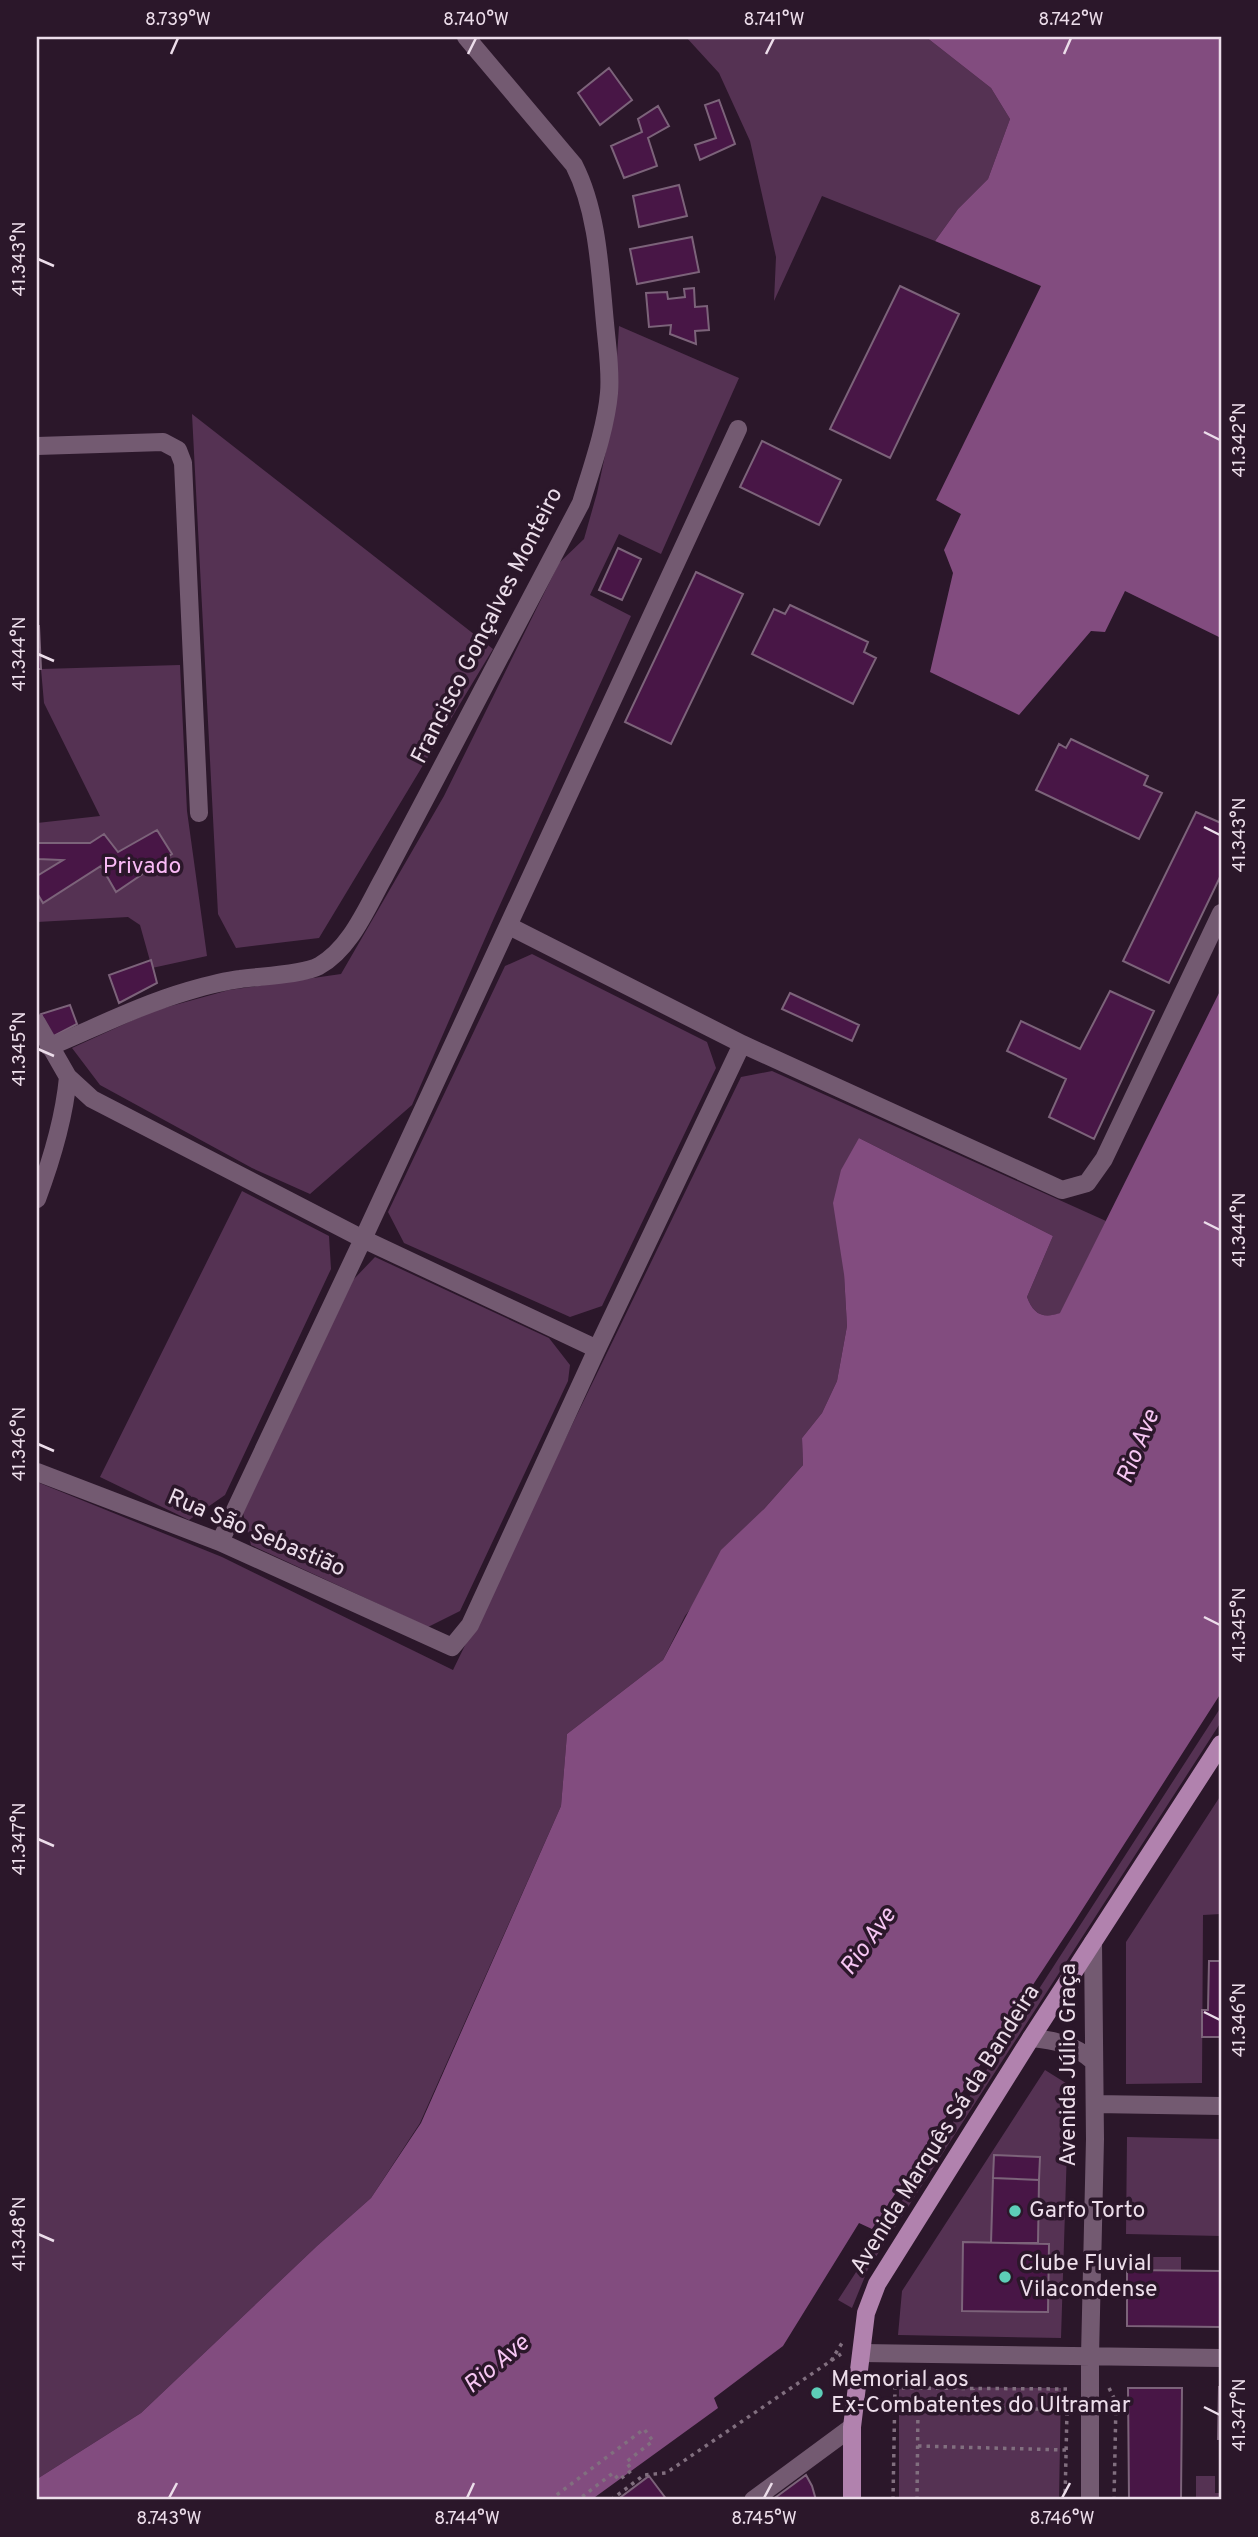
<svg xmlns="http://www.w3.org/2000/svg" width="1258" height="2537" font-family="Overpass,sans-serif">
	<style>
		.green { fill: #553253 }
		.water { fill: #824c7f }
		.building { fill: #481646; stroke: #7c637a; stroke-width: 2 }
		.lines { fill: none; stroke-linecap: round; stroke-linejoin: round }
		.path { stroke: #816f7f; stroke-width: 3.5; stroke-dasharray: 3.5 5; stroke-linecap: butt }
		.minor { stroke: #735a71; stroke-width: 18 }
		.major { stroke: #b182ae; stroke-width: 18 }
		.ticks { fill: none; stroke: #ecddea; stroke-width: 2.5 }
		.poi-dot { fill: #5dceb8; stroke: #2b172a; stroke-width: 2.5 }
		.labels { text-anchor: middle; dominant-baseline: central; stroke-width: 7; stroke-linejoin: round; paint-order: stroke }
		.street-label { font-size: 23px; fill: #ecddea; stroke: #2b172a }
		.park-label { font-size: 23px; fill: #f9baf5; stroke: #2b172a }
		.poi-label { font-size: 23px; fill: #ecddea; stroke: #2b172a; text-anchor: start }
		.water-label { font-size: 24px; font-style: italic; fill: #f6c6f3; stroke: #2b172a }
		.neatline { fill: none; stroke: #ecddea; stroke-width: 2.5 }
		.ticks-label { font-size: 18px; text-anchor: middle; fill: #ecddea }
	</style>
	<rect width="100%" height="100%" fill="#2b172a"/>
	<!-- green -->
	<path class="green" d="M686,37H926L991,88L1010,119L988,179L958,209L935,241L822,196L774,301L776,257L750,141L719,73Z
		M619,326L739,378L661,554L619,534L590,595L631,616L494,918L412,1105L310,1194L252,1168L100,1085L72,1048L153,1011L229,990L341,974L444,796L559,563L584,539L597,493L613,418Z
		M192,414L493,649L319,938L236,948L218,914Z
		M180,665L187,811L207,956L152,968L140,925L128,917L37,922V823L100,816L44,703L41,669Z
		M532,954L707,1042L716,1068L602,1306L570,1317L404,1243L388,1212L505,966Z
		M772,1071L1106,1221L1061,1313C1043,1319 1033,1314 1027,1297L1053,1236L859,1138L844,1274L847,1326L837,1381L822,1413L802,1438L803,1465L764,1509L685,1616L663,1660L567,1734L561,1806L420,2123L371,2198L317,2246L141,2413L37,2479V1482L222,1557L453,1670L741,1077Z
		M242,1191L329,1236L331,1269L225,1495L189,1520L100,1477Z
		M375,1257L549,1338L570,1365L568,1381L460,1611L428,1627L251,1545L243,1513L353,1280Z
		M1221,1707V1722L868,2269L852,2308L838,2300Z
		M1221,1795V1914L1203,1915L1202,2083L1126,2084V1942Z
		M1045,2070L1069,2085L1061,2338L898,2335L902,2291Z
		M1127,2137L1221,2139V2236L1126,2234Z
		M1127,2257H1181V2271L1127,2270Z
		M899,2387L1061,2388L1059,2500H899Z
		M1196,2476H1215V2493H1221V2500H1196Z"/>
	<!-- water -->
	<path class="water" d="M926,37H1221V638L1125,591L1105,632L1091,631L1019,715L930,672L953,573L944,550L961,514L936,500L1041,286L935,241L958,209L988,179L1010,119L991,88Z
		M1221,989V1693L1075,1921L872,2229L859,2223L783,2346L714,2398L718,2408L591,2500H37V2479L141,2413L317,2246L371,2198L421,2123L561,1806L567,1734L663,1660L721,1550L764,1509L803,1465L802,1438L822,1413L837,1381L847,1326L844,1274L833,1203L841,1170L859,1138L1053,1236L1027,1297C1033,1314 1043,1319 1060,1313Z"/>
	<!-- building -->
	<path class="building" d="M609,68L632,100L600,125L578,93Z
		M719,100L735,144L700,160L695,145L716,138L705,105Z
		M658,106L669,126L648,138L657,166L624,178L611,146L642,132L638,119Z
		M679,185L687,216L639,227L633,196Z
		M692,237L699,272L637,284L630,249Z
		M900,286L959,314L890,458L830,429Z
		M694,288L695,307L707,306L709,330L695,331L696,344L670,334L671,325L649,327L646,293L667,292L668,299L685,297L684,289Z
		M762,441L841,480L819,525L740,487Z
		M618,548L641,559L622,600L599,590Z
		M696,572L743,594L671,744L625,722Z
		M790,605L868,642L864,652L876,658L853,704L752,654L774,609L785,614Z
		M37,626H39L41,669H37Z
		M1071,739L1148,776L1144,785L1162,793L1139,839L1036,790L1059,744L1066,748Z
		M1196,812L1221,823V875L1169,983L1123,961Z
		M157,830L172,854L116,892L101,866L43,903L37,893V876L63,860L38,859V843H90L104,834L118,852Z
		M151,960L157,983L119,1003L109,975Z
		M1110,991L1154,1011L1094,1139L1049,1117L1066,1079L1007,1051L1021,1021L1080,1049Z
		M790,993L859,1025L852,1041L782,1009Z
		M70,1005L77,1024L52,1037L41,1014Z
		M1209,1961H1221V2037H1202V2010H1208Z
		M994,2155L1040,2157L1039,2180L993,2178Z
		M993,2178L1039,2180L1038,2243H991Z
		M963,2242L1049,2244L1048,2312L962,2311Z
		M1127,2270L1221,2271V2327L1127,2326Z
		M1219,2387H1221V2439H1218Z
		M1128,2388H1182L1181,2500H1129Z
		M806,2475L812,2486L816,2500H772Z
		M649,2476L667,2500H617Z"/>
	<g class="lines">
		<!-- path -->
		<path class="path" d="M831,2361L842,2343
			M1109,2388L1116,2402L1114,2500
			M973,2407V2389
			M918,2446L1066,2450
			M550,2500L644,2429L653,2441L626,2462L632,2470L619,2480L613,2473L578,2500
			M611,2500L644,2475L666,2473L841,2354
			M893,2500L895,2388L1070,2389
			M917,2500L918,2405L1067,2410L1065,2500"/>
		<!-- minor -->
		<path class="minor" d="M37,446L163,442L178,450L183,463L199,813
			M509,926L742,1044L1062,1190L1087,1183L1104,1159L1221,913
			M37,1023L68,1077L92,1099L363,1239L597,1349
			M49,1047C95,1028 140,1005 188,991C205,986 223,981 240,979C260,976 302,975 319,966C351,948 367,907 384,877L581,503C591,470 606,428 609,393C611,371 607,346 605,323C600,272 598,212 574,165L466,37
			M37,1199C52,1159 64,1120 68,1077
			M37,1472L220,1542L452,1647L470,1625L597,1349L742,1044
			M220,1542L363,1239L738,429
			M1031,2038C1055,2040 1075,2045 1093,2061
			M1095,2104L1221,2106
			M862,2353L1221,2358
			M753,2500L852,2427
			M1090,2500V2356L1095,2139L1093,1942"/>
		<!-- major -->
		<path class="major" d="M852,2500V2427L866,2313L877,2284L1031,2038L1221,1744"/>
	</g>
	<!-- ticks -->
	<path class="ticks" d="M171,54L178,38M468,54L476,38M766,54L774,38M1064,54L1071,38M38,259L54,266M1204,432L1220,440M38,654L54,661M1204,827L1220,835M38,1049L54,1056M1204,1222L1220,1230M38,1444L54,1451M1204,1617L1220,1625M38,1839L54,1846M1204,2012L1220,2020M38,2234L54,2241M1204,2407L1220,2415M169,2498L177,2483M467,2498L474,2483M764,2498L772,2483M1062,2498L1070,2483"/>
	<!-- markers -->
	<g class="poi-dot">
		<circle cx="1015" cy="2211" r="7"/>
		<circle cx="1005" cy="2277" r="7"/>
		<circle cx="817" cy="2393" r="7"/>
	</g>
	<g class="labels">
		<!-- street labels -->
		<g class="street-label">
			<text transform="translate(488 626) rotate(-63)">Francisco Gonçalves Monteiro</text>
			<text transform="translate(256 1534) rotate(23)">Rua São Sebastião</text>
			<text transform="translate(1069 2065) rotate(-90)">Avenida Júlio Graça</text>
			<text transform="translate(946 2130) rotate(-58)">Avenida Marquês Sá da Bandeira</text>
		</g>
		<!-- park labels -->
		<g class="park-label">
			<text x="142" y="867">Privado</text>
		</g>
		<!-- poi labels -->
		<g class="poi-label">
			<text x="1029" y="2211">Garfo Torto</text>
			<text x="1019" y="2264">Clube Fluvial<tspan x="1019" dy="26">Vilacondense</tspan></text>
			<text x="831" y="2380">Memorial aos<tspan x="831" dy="26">Ex-Combatentes do Ultramar</tspan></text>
		</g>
		<!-- water labels -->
		<g class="water-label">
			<text transform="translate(1139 1447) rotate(-68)">Rio Ave</text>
			<text transform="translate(869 1942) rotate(-54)">Rio Ave</text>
			<text transform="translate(497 2365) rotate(-40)">Rio Ave</text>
		</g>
	</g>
	<!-- border -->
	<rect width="1258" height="2537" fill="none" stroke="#2b172a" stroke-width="77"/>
	<rect x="38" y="38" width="1182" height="2460" class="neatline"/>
	<g class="ticks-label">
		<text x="178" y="25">8.739°W</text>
		<text x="476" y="25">8.740°W</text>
		<text x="774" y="25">8.741°W</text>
		<text x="1071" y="25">8.742°W</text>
		<text transform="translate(19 259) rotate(-90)" y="6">41.343°N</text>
		<text transform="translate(1239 440) rotate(-90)" y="6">41.342°N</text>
		<text transform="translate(19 654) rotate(-90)" y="6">41.344°N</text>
		<text transform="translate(1239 835) rotate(-90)" y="6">41.343°N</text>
		<text transform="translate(19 1049) rotate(-90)" y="6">41.345°N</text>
		<text transform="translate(1239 1230) rotate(-90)" y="6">41.344°N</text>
		<text transform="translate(19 1444) rotate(-90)" y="6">41.346°N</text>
		<text transform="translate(1239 1625) rotate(-90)" y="6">41.345°N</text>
		<text transform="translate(19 1839) rotate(-90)" y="6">41.347°N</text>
		<text transform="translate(1239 2020) rotate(-90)" y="6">41.346°N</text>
		<text transform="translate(19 2234) rotate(-90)" y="6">41.348°N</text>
		<text transform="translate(1239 2415) rotate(-90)" y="6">41.347°N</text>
		<text x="169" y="2524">8.743°W</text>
		<text x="467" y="2524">8.744°W</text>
		<text x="764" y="2524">8.745°W</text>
		<text x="1062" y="2524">8.746°W</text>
	</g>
</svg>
